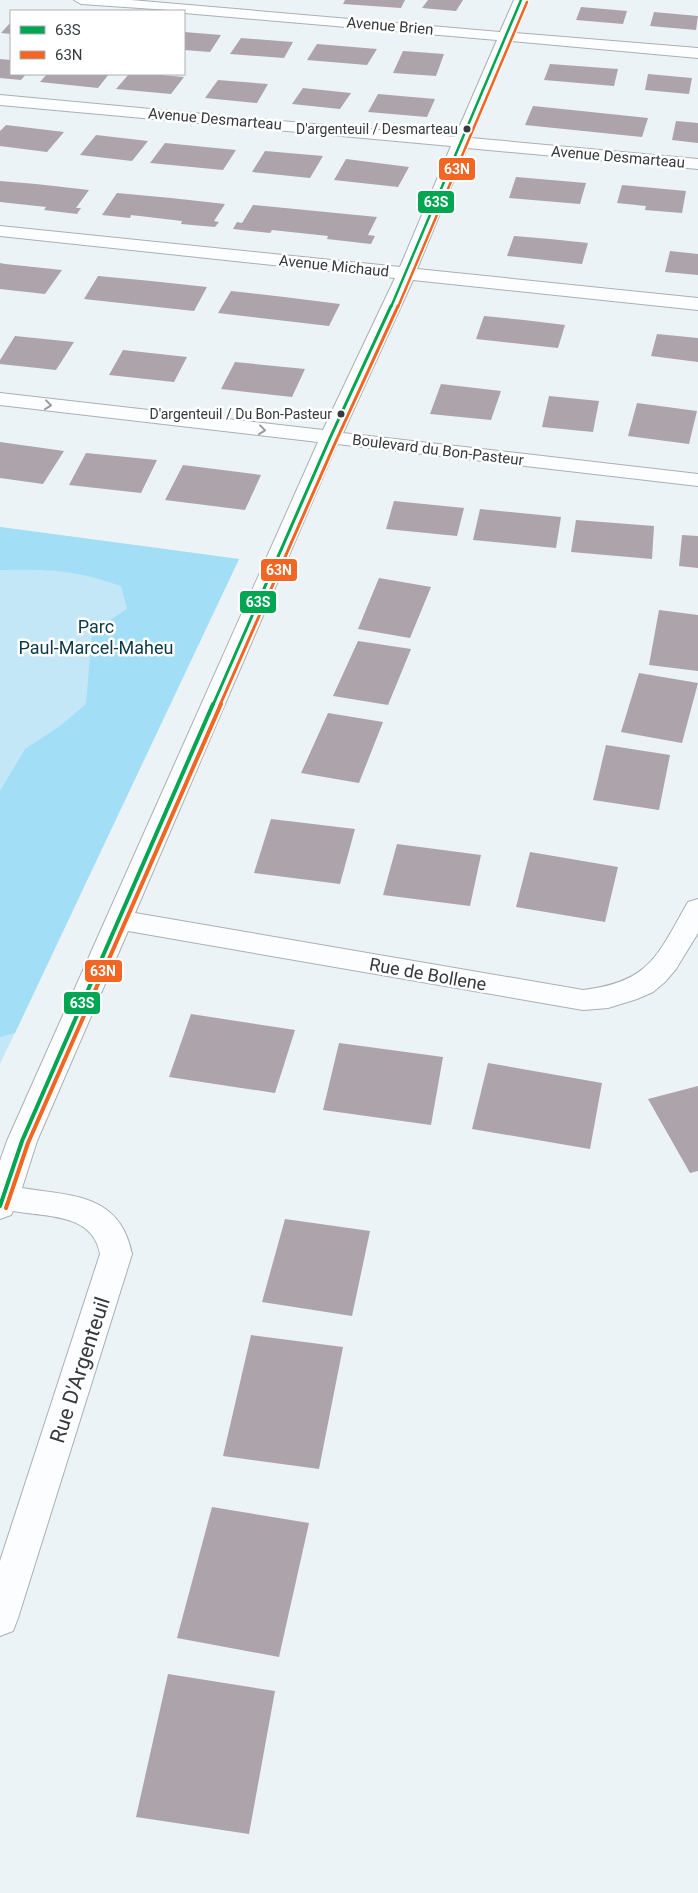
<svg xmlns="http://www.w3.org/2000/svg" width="698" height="1893" font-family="Roboto,sans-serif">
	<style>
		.green { fill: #c3e7f7 }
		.forest { fill: #a2def6 }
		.building { fill: #ada3ab }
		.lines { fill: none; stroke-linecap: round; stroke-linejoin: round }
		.street-casing { stroke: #aab0b2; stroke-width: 2 }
		.street { fill: #fcfdfe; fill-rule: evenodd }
		.bus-1-far2-casing { stroke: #fff; stroke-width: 5 }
		.bus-1-far1-casing { stroke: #fff; stroke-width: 6 }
		.bus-1-casing { stroke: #fff; stroke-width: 8 }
		.bus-2-far2-casing { stroke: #fff; stroke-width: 5 }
		.bus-2-far1-casing { stroke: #fff; stroke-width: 6 }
		.bus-2-casing { stroke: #fff; stroke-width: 8 }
		.bus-1-far2 { stroke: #00a651; stroke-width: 2.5 }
		.bus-1-far1 { stroke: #00a651; stroke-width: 3 }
		.bus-1 { stroke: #00a651; stroke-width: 4 }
		.bus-2-far2 { stroke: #f26522; stroke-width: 2.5 }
		.bus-2-far1 { stroke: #f26522; stroke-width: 3 }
		.bus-2 { stroke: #f26522; stroke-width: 4 }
		.oneway { stroke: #989c9d }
		.bus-dot { fill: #353a3c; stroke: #fff; stroke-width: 2 }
		.labels { text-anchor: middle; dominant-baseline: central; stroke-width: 5; stroke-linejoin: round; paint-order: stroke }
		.far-bus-label { font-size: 14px; fill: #353a3c; stroke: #fff; text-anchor: end }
		.far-street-label { font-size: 15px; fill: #353a3c; stroke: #fff }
		.park-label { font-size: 18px; fill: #09394a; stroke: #fff }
		.street-label { font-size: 18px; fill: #353a3c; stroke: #fff }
		.near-street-label { font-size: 21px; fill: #353a3c; stroke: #fff }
		.line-badge { stroke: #fff; stroke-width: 2 }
		.badge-label { font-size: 14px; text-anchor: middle; font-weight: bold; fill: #fff }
	</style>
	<rect width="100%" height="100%" fill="#ebf3f6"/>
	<!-- green -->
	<path class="green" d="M0,527L239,559L0,1064Z"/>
	<!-- forest -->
	<path class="forest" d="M0,527L239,559L15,1033L0,1037V791L25,749L60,726L86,704L92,632L127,609L121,586C75,570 49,569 0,570Z"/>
	<!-- building -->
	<path class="building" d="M345,0H405L401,8L343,4Z
		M428,0H463L456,11L422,8Z
		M581,7L627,11L623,24L576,20Z
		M654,12L698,16L696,30L650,26Z
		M11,22V34L1,33Z
		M184,32L221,35L210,52L184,50Z
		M241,38L293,42L284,58L230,54Z
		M317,44L377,49L367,65L307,60Z
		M403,51L444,54L436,76L393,73Z
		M0,59L11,60V74H26L21,80L0,78Z
		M550,64L618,69L614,86L544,80Z
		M47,74H109L98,88L40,82Z
		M129,74H150L184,77L171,94L116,89Z
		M648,74L692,78L689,94L645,90Z
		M218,80L268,84L257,103L205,98Z
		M303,88L351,93L340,109L292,104Z
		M378,94L435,99L427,117L368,112Z
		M533,106L591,112L648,118L642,137L525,125Z
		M676,121L698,123V143L672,140Z
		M6,125L64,132L47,152L0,146V131Z
		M96,135L148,141L132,161L80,155Z
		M165,143L236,150L223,170L150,163Z
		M265,151L323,156L310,178L252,172Z
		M346,159L409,167L398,187L334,180Z
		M516,177L586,183L580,204L509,198Z
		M0,181L36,184L89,190L76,208H81L77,214L44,210L46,207L0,202Z
		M622,185L686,191L682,213L645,210L646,206L617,203Z
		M117,193L171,198L225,204L214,221L219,222L215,227L181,224L182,221L131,215L130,218L102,215Z
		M253,205L377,217L368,235L375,236L371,244L327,239L328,236L272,230L270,233L233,229L237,222L242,223Z
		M514,236L550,239L588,243L582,264L507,256Z
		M670,251L698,254V275L665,272Z
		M0,263L5,264L62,270L45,294L0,289Z
		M98,276L151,281L207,287L194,311L84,299Z
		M231,291L284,297L340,304L329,326L218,313Z
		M484,316L524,320L565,325L558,348L476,339Z
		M657,334L698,338V362L651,356Z
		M15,336L74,342L56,370L0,364V360Z
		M123,350L187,357L174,382L109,375Z
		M235,362L305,369L292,397L221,389Z
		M441,384L501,391L491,420L430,414Z
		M549,396L599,401L593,432L542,427Z
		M637,403L697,411L689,444L628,436Z
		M0,442L64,451L43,484L0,478Z
		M86,453L157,460L141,493L69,485Z
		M183,465L261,475L245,510L165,500Z
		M394,501L464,508L457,536L386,529Z
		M480,509L561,517L556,548L473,540Z
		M576,520L654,526L652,559L571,552Z
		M682,535L698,536V568L679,566Z
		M379,578L431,587L410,638L358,629Z
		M659,610L698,615V671L649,665Z
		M358,641L411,649L388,705L333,696Z
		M639,673L698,683L682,743L621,732Z
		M328,713L383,722L359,783L301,773Z
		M606,745L670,755L659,810L593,800Z
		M271,819L355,829L340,884L254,873Z
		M397,844L481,855L470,906L383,895Z
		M530,852L618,867L605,922L516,907Z
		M191,1014L295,1030L275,1093L169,1077Z
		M339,1043L443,1057L431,1125L323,1110Z
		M488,1063L602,1083L590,1149L472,1129Z
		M698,1086V1171L690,1173L648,1099Z
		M285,1219L370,1231L352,1316L262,1302Z
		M251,1335L343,1347L319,1469L223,1456Z
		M212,1507L309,1523L279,1657L177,1638Z
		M168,1674L275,1691L249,1834L136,1817Z"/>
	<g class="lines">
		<!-- street casing -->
		<g class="street-casing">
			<path id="street" d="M74,0H131L500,32L514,0H528L515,33L698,48V58L511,41L471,138L698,159V169L467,148L417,269L698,298V310L413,280L343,433L698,474V486L337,444L135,913L583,990C650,982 657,956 688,902L698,899V933L676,969L665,982L653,992L637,999L608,1008L583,1010L128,931L37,1141L22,1188C71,1196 120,1193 132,1254L18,1618L13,1631L0,1636V1561L100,1254C93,1213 46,1217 13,1211L11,1215L0,1219V1161L7,1141L318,442L0,405V393L323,430L395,278L0,236V226L400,267L451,146L0,105V95L455,137L497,40L184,13V11L81,4Z"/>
		</g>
		<!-- street -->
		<use href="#street" class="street"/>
		<!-- bus-1-far2 casing -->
		<g class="bus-1-far2-casing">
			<path id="bus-1-far2" d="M391,307L521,0"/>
		</g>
		<!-- bus-1-far1 casing -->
		<g class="bus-1-far1-casing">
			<path id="bus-1-far1" d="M213,705L330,438L391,306"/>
		</g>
		<!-- bus-1 casing -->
		<g class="bus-1-casing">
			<path id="bus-1" d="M0,1206L22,1141L213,704"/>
		</g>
		<!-- bus-2-far2 casing -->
		<g class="bus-2-far2-casing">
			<path id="bus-2-far2" d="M398,307L527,2"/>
		</g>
		<!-- bus-2-far1 casing -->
		<g class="bus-2-far1-casing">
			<path id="bus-2-far1" d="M220,705L336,441L398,306"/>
		</g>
		<!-- bus-2 casing -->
		<g class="bus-2-casing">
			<path id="bus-2" d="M6,1208L28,1143L221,704"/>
		</g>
		<!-- bus-1-far2 -->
		<use href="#bus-1-far2" class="bus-1-far2"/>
		<!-- bus-1-far1 -->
		<use href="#bus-1-far1" class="bus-1-far1"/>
		<!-- bus-1 -->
		<use href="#bus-1" class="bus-1"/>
		<!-- bus-2-far2 -->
		<use href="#bus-2-far2" class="bus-2-far2"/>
		<!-- bus-2-far1 -->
		<use href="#bus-2-far1" class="bus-2-far1"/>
		<!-- bus-2 -->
		<use href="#bus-2" class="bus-2"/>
	</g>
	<!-- one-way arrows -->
	<defs><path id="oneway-chevron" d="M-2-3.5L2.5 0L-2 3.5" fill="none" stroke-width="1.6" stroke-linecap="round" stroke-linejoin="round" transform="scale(1.25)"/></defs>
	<g class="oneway">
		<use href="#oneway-chevron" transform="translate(48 405) rotate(7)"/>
		<use href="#oneway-chevron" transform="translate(262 430) rotate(7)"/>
	</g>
	<!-- markers -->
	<g class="bus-dot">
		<circle cx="467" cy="129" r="4.5"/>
		<circle cx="341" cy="414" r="4.5"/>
	</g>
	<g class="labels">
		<!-- far-bus labels -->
		<g class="far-bus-label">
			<text x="458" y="129">D'argenteuil / Desmarteau</text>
			<text x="332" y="414">D'argenteuil / Du Bon-Pasteur</text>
		</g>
		<!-- far-street labels -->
		<g class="far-street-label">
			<text transform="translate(390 26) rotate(5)">Avenue Brien</text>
			<text transform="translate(215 119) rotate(5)">Avenue Desmarteau</text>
			<text transform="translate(618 157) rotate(5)">Avenue Desmarteau</text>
			<text transform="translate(334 266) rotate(6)">Avenue Michaud</text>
			<text transform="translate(438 450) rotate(7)">Boulevard du Bon-Pasteur</text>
		</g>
		<!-- park labels -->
		<g class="park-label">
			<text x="96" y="626">Parc<tspan x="96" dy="21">Paul-Marcel-Maheu</tspan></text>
		</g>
		<!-- street labels -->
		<g class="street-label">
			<text transform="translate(428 974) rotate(10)">Rue de Bollene</text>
		</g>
		<!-- near-street labels -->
		<g class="near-street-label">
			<text transform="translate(80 1370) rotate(-72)">Rue D'Argenteuil</text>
		</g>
	</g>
	<g class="line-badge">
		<rect x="438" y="157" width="38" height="24" rx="5" fill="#f26522"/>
		<rect x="417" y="190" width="38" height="24" rx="5" fill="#00a651"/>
		<rect x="260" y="558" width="38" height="24" rx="5" fill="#f26522"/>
		<rect x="239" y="590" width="38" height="24" rx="5" fill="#00a651"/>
		<rect x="84" y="959" width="39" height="24" rx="5" fill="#f26522"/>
		<rect x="63" y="991" width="38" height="24" rx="5" fill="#00a651"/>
	</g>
	<g class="badge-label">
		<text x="457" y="174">63N</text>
		<text x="436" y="207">63S</text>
		<text x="279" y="575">63N</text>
		<text x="258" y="607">63S</text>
		<text x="103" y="976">63N</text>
		<text x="82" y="1008">63S</text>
	</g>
	<!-- legend -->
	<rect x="10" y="10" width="175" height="65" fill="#ffffff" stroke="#aeb0b1"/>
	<rect x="20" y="26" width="25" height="8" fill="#00a651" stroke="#aeb0b1"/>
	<text x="55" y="35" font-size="15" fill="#353a3c">63S</text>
	<rect x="20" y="51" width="25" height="8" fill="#f26522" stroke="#aeb0b1"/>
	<text x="55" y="60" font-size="15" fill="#353a3c">63N</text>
</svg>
